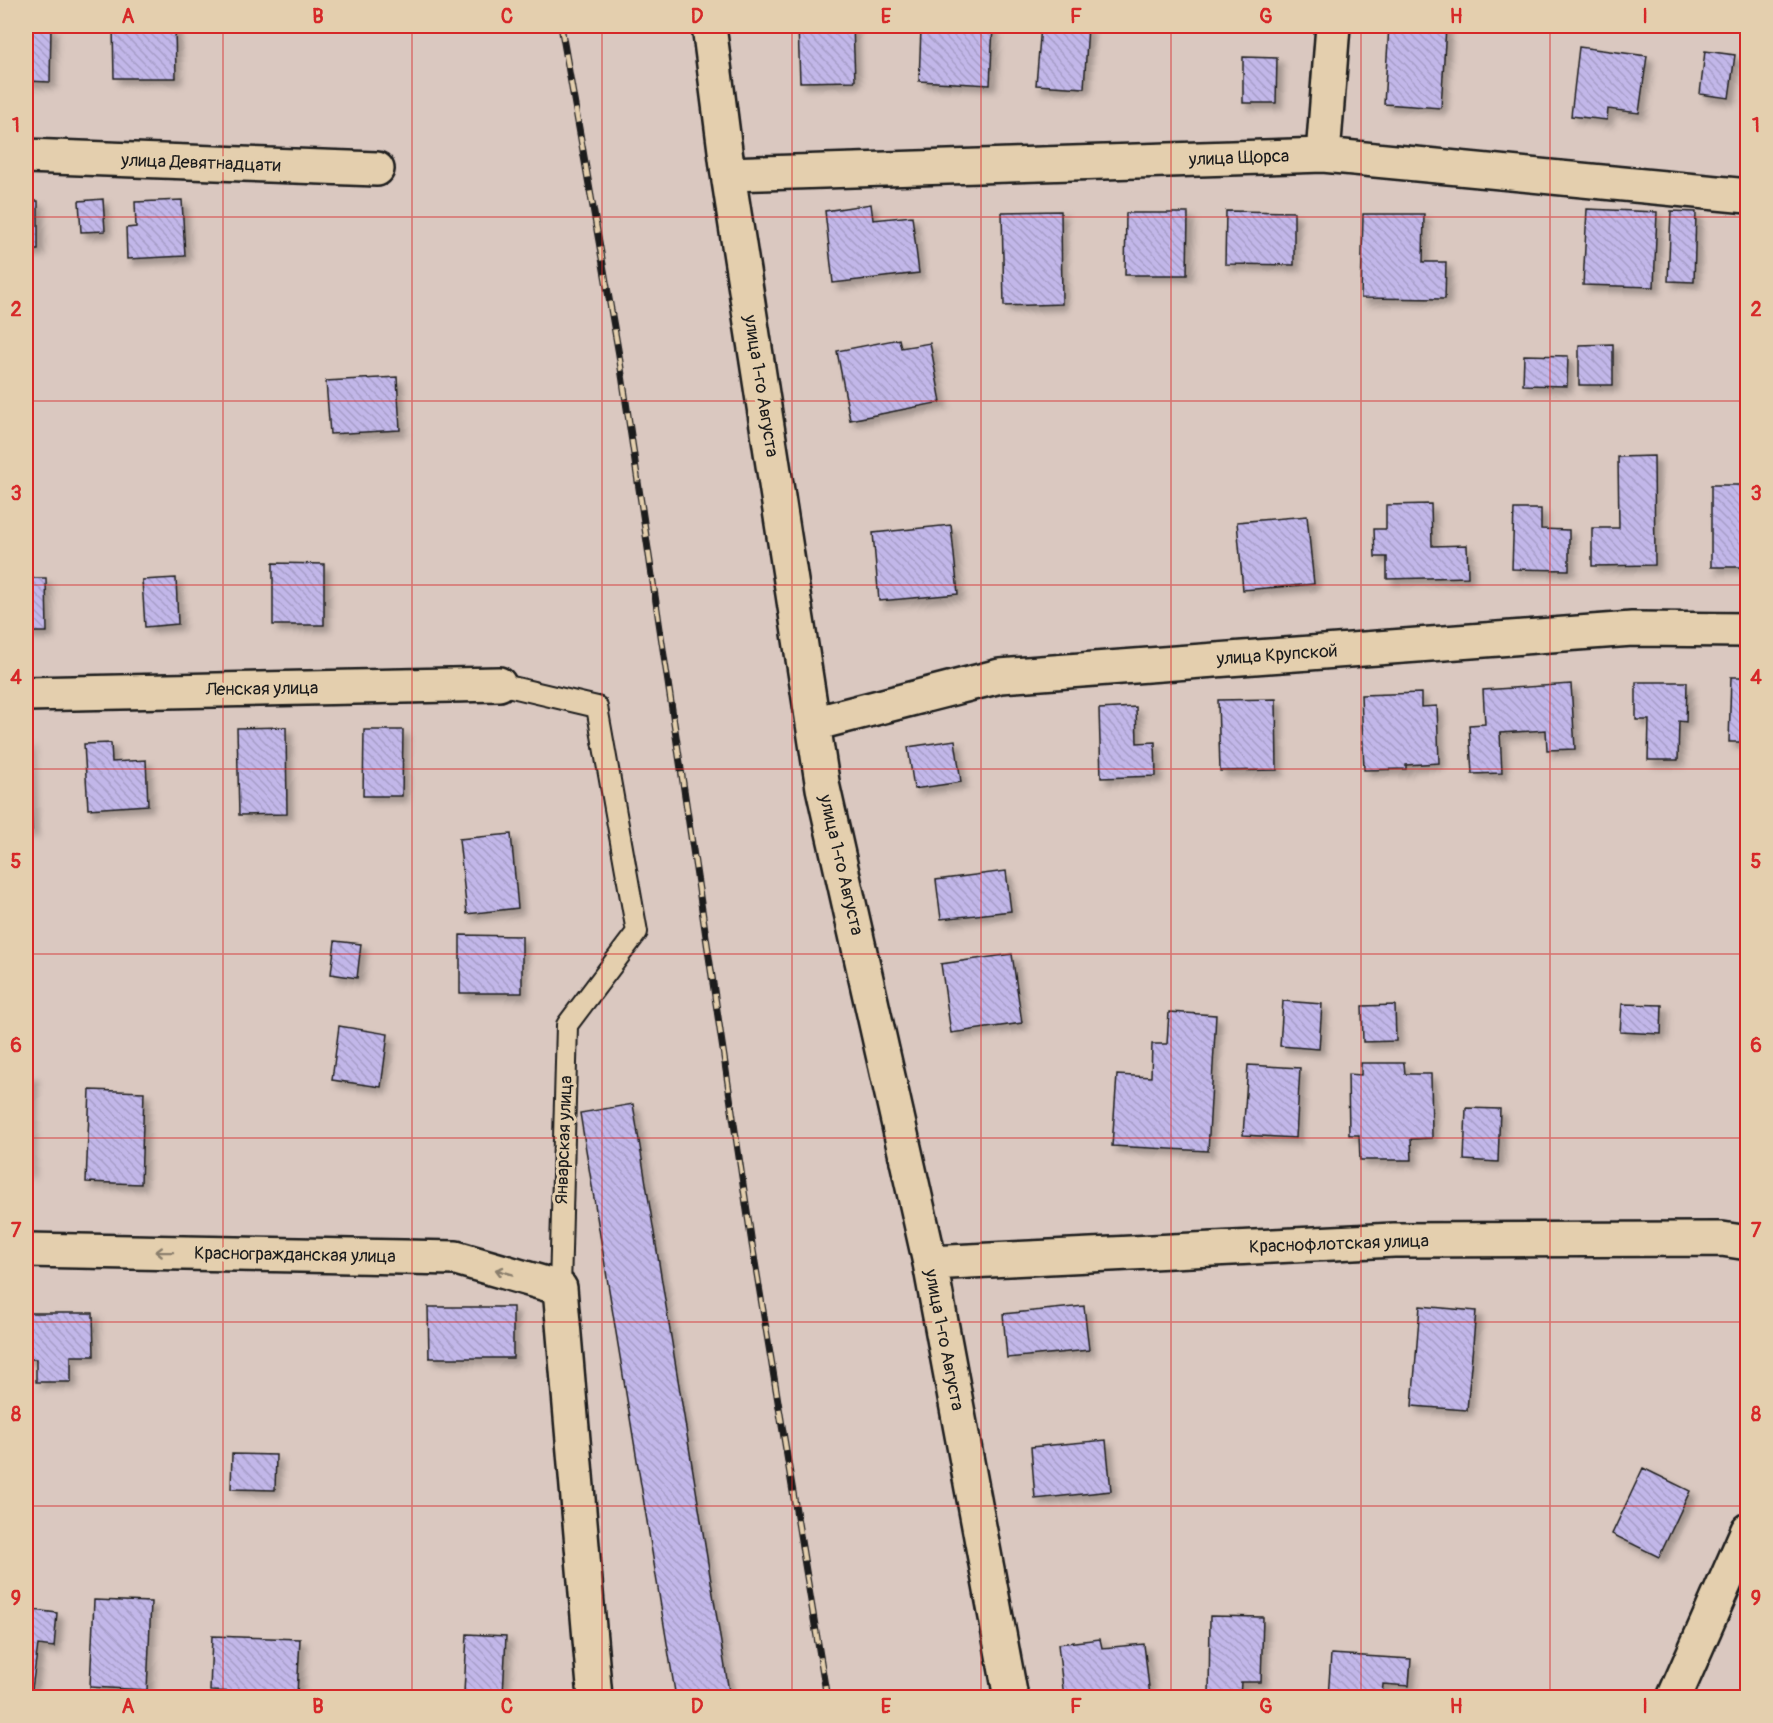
<svg xmlns="http://www.w3.org/2000/svg" width="1773" height="1723" font-family="Pangolin,sans-serif">
	<style>
		.building { fill: url(#building-back-hatch); stroke: #1c1c1c; stroke-width: 1.5; filter: url(#shadow) }
		.lines { fill: none; stroke-linecap: round; stroke-linejoin: round }
		.service-casing { stroke: #1c1c1c; stroke-width: 24 }
		.minor-casing { stroke: #1c1c1c; stroke-width: 38 }
		.tertiary-casing { stroke: #1c1c1c; stroke-width: 38 }
		.service { stroke: #e4cfae; stroke-width: 20 }
		.minor { stroke: #e4cfae; stroke-width: 33 }
		.tertiary { stroke: #e4cfae; stroke-width: 33 }
		.rail-casing { stroke: #1c1c1c; stroke-width: 7 }
		.rail { stroke: #e4cfae; stroke-width: 4.5; stroke-dasharray: 14; stroke-linecap: butt }
		.oneway { stroke: #8a7e6c }
		.grid { fill: none; stroke: #d62828; stroke-width: 1.5; stroke-opacity: 0.55 }
		.labels { text-anchor: middle; dominant-baseline: central; stroke-width: 6; stroke-linejoin: round; paint-order: stroke }
		.street-label { font-size: 18px; fill: #1c1c1c; stroke: #e4cfae }
		.neatline { fill: none; stroke: #d62828; stroke-width: 2 }
		.grid-label { font-size: 20px; text-anchor: middle; font-weight: bold; fill: #d62828 }
	</style>
	<defs>
		<pattern id="building-back-hatch" width="6" height="6" patternUnits="userSpaceOnUse" patternTransform="scale(1.5)"><rect width="6" height="6" fill="#c2b7e9"/><path d="M-1 5l2 2M0 0l6 6M5-1l2 2" fill="none" stroke="#a69dc7"/></pattern>
		<filter id="shadow"><feDropShadow dx="5.5" dy="5.5" stdDeviation="3" flood-color="#0004"/></filter>
	</defs>
	<rect width="100%" height="100%" fill="#dac8c0"/>
	<filter id="ink" filterUnits="userSpaceOnUse"><feTurbulence type="fractalNoise" baseFrequency=".0167" numOctaves="2"/><feDisplacementMap in="SourceGraphic" scale="12" xChannelSelector="R" yChannelSelector="G"/><feConvolveMatrix kernelMatrix="1 2 1 2 8 2 1 2 1" color-interpolation-filters="sRGB"/></filter>
	<g filter="url(#ink)">
		<!-- building -->
		<path class="building" d="M26,26H51L50,82L26,81Z
			M113,26H175L176,78H114Z
			M798,26H853L855,81L800,82Z
			M940,26H993L990,85L919,81L921,29L940,30Z
			M1041,26H1088L1084,88L1036,85Z
			M1389,26H1446L1441,108L1384,104Z
			M1579,47L1647,56L1639,113L1608,109L1607,120L1571,116Z
			M1705,51L1735,55L1729,98L1700,94Z
			M1243,57L1277,58L1276,103H1243Z
			M103,199L105,231L81,232L79,201Z
			M182,200L185,256L127,259L126,228L136,227L135,202Z
			M26,201H38V250H26Z
			M871,204L873,220L912,216L919,273L833,283L825,211Z
			M1587,209L1657,212L1654,287L1583,285Z
			M1061,211L1062,304L1004,306L1002,212Z
			M1226,211L1294,212V265L1225,264Z
			M1671,211L1696,212L1694,282L1668,281Z
			M1126,213H1188L1187,275H1125Z
			M1363,214H1424L1423,262H1446L1445,299L1361,298Z
			M899,339L901,348L930,343L941,402L850,420L837,351Z
			M1613,344V385H1579V345Z
			M1524,355L1568,356L1567,386L1523,385Z
			M397,377L400,430L330,434L326,381Z
			M1654,456L1655,565L1592,566V528H1619L1618,457Z
			M1711,485H1748V567H1711Z
			M1431,504L1432,546L1467,545L1468,577L1387,579V557H1375L1374,529H1386V505Z
			M1514,509H1541V529L1569,530V570L1512,569Z
			M1307,516L1314,584L1243,590L1237,522Z
			M951,525L958,594L879,601L873,533Z
			M273,563L324,564V625H273Z
			M26,578H46L47,632H26Z
			M176,578L178,624L145,627L142,580Z
			M1731,677H1748V742H1729Z
			M1636,682H1687L1686,722L1679,721L1678,760H1648L1649,720H1636Z
			M1571,684L1575,749L1547,750L1546,730L1500,733L1502,773L1472,774L1469,725L1485,724L1483,690Z
			M1421,693V707L1437,706L1439,763L1406,765V769L1364,770L1361,695Z
			M1276,699L1277,770L1220,771L1218,700Z
			M1136,707L1137,743L1155,742L1156,776L1101,778L1099,709Z
			M286,727L287,814L239,815L237,728Z
			M364,730H403L402,796H363Z
			M955,740L961,782L914,789L908,747Z
			M26,743H29L32,831H26Z
			M111,743L112,762L146,760L148,805L88,809L84,744Z
			M511,834L518,908L467,914L459,839Z
			M1006,871L1011,911L941,919L936,880Z
			M460,935L522,936V993H460Z
			M335,941L361,944L357,978L331,974Z
			M1012,954L1022,1023L951,1033L941,964Z
			M1283,1001L1322,1004L1319,1049L1280,1046Z
			M1622,1004L1662,1005L1661,1034L1620,1032Z
			M1395,1005L1396,1041L1363,1042L1362,1006Z
			M1169,1012L1216,1015L1208,1151L1112,1146L1117,1075L1151,1077L1152,1044H1167Z
			M339,1026L388,1034L381,1087L332,1080Z
			M1361,1063H1404L1405,1074H1431L1432,1138L1411,1139L1412,1160H1360L1359,1135H1349L1348,1074L1361,1075Z
			M1248,1065L1300,1068L1296,1138L1243,1135Z
			M26,1075H32L29,1172H26Z
			M90,1090L144,1092L141,1184L86,1182Z
			M633,1104L730,1698H676L580,1113Z
			M1466,1108L1500,1109L1498,1162L1464,1160Z
			M1084,1306L1089,1350L1007,1358L1003,1314Z
			M1420,1306L1476,1311L1467,1410L1412,1406Z
			M428,1307H513V1358H429Z
			M26,1313H93L94,1356H71V1382H36V1359H26Z
			M1106,1440L1111,1491L1035,1499L1031,1447Z
			M232,1454L276,1455L275,1490L231,1489Z
			M1643,1468L1690,1491L1659,1557L1612,1534Z
			M94,1600L151,1602L147,1690L90,1687Z
			M26,1609L57,1613L54,1647L38,1645L32,1689L26,1688Z
			M1210,1616L1263,1617L1261,1682H1241L1240,1698H1209Z
			M467,1634L506,1636L503,1695L464,1693Z
			M212,1636L300,1639L297,1694L210,1691Z
			M1100,1639L1102,1648L1144,1644L1150,1696L1064,1698L1058,1644Z
			M1331,1654L1411,1659L1409,1686L1383,1684L1382,1698H1328Z"/>
		<g class="lines">
			<!-- service casing -->
			<g class="service-casing">
				<path id="service" d="M499,684L597,707L637,932L567,1025L560,1288"/>
			</g>
			<!-- minor casing -->
			<g class="minor-casing">
				<path id="minor" d="M709,26L728,174L823,788L930,1263L1011,1698
					M1323,155L1333,26
					M26,156L377,169
					M728,174L1323,155L1748,196
					M26,694L499,684
					M813,724L1000,676L1632,629L1748,630
					M26,1250L456,1258L560,1288L595,1698
					M930,1263L1394,1240L1722,1239L1748,1243"/>
			</g>
			<!-- tertiary casing -->
			<g class="tertiary-casing">
				<path id="tertiary" d="M1674,1698L1748,1530"/>
			</g>
			<!-- service -->
			<use href="#service" class="service"/>
			<!-- minor -->
			<use href="#minor" class="minor"/>
			<!-- tertiary -->
			<use href="#tertiary" class="tertiary"/>
			<!-- rail casing -->
			<g class="rail-casing">
				<path id="rail" d="M561,26L619,355L752,1244L827,1698"/>
			</g>
			<!-- rail -->
			<use href="#rail" class="rail"/>
		</g>
		<!-- one-way arrows -->
		<defs><path id="oneway-shaft" d="M-6 0H5M1.5-3L5.5 0L1.5 3" fill="none" stroke-width="1.6" stroke-linecap="round" stroke-linejoin="round" transform="scale(1.5)"/></defs>
		<g class="oneway">
			<use href="#oneway-shaft" transform="translate(164 1252) rotate(-179)"/>
			<use href="#oneway-shaft" transform="translate(504 1272) rotate(-164)"/>
		</g>
	</g>
	<!-- grid -->
	<path class="grid" d="M223,26V1698M412,26V1698M602,26V1698M792,26V1698M981,26V1698M1171,26V1698M1361,26V1698M1550,26V1698M26,217H1748M26,401H1748M26,585H1748M26,769H1748M26,954H1748M26,1138H1748M26,1322H1748M26,1506H1748"/>
	<g class="labels">
		<!-- street labels -->
		<g class="street-label">
			<text transform="translate(1239 158) rotate(-2)">улица Щорса</text>
			<text transform="translate(201 163) rotate(2)">улица Девятнадцати</text>
			<text transform="translate(761 386) rotate(81)">улица 1-го Августа</text>
			<text transform="translate(1277 655) rotate(-4)">улица Крупской</text>
			<text transform="translate(262 689) rotate(-1)">Ленская улица</text>
			<text transform="translate(841 865) rotate(77)">улица 1-го Августа</text>
			<text transform="translate(564 1140) rotate(-88)">Январская улица</text>
			<text transform="translate(1339 1244) rotate(-2)">Краснофлотская улица</text>
			<text transform="translate(295 1255) rotate(1)">Красногражданская улица</text>
			<text transform="translate(944 1340) rotate(79)">улица 1-го Августа</text>
		</g>
	</g>
	<!-- margin -->
	<rect width="1773" height="1723" fill="none" stroke="#e4cfae" stroke-width="66"/>
	<rect x="33" y="33" width="1707" height="1657" class="neatline"/>
	<g class="grid-label">
		<text x="128" y="23">A</text>
		<text x="318" y="23">B</text>
		<text x="507" y="23">C</text>
		<text x="697" y="23">D</text>
		<text x="886" y="23">E</text>
		<text x="1076" y="23">F</text>
		<text x="1266" y="23">G</text>
		<text x="1456" y="23">H</text>
		<text x="1645" y="23">I</text>
		<text x="16" y="132">1</text>
		<text x="1756" y="132">1</text>
		<text x="16" y="316">2</text>
		<text x="1756" y="316">2</text>
		<text x="16" y="500">3</text>
		<text x="1756" y="500">3</text>
		<text x="16" y="684">4</text>
		<text x="1756" y="684">4</text>
		<text x="16" y="868">5</text>
		<text x="1756" y="868">5</text>
		<text x="16" y="1052">6</text>
		<text x="1756" y="1052">6</text>
		<text x="16" y="1237">7</text>
		<text x="1756" y="1237">7</text>
		<text x="16" y="1421">8</text>
		<text x="1756" y="1421">8</text>
		<text x="16" y="1605">9</text>
		<text x="1756" y="1605">9</text>
		<text x="128" y="1713">A</text>
		<text x="318" y="1713">B</text>
		<text x="507" y="1713">C</text>
		<text x="697" y="1713">D</text>
		<text x="886" y="1713">E</text>
		<text x="1076" y="1713">F</text>
		<text x="1266" y="1713">G</text>
		<text x="1456" y="1713">H</text>
		<text x="1645" y="1713">I</text>
	</g>
</svg>
